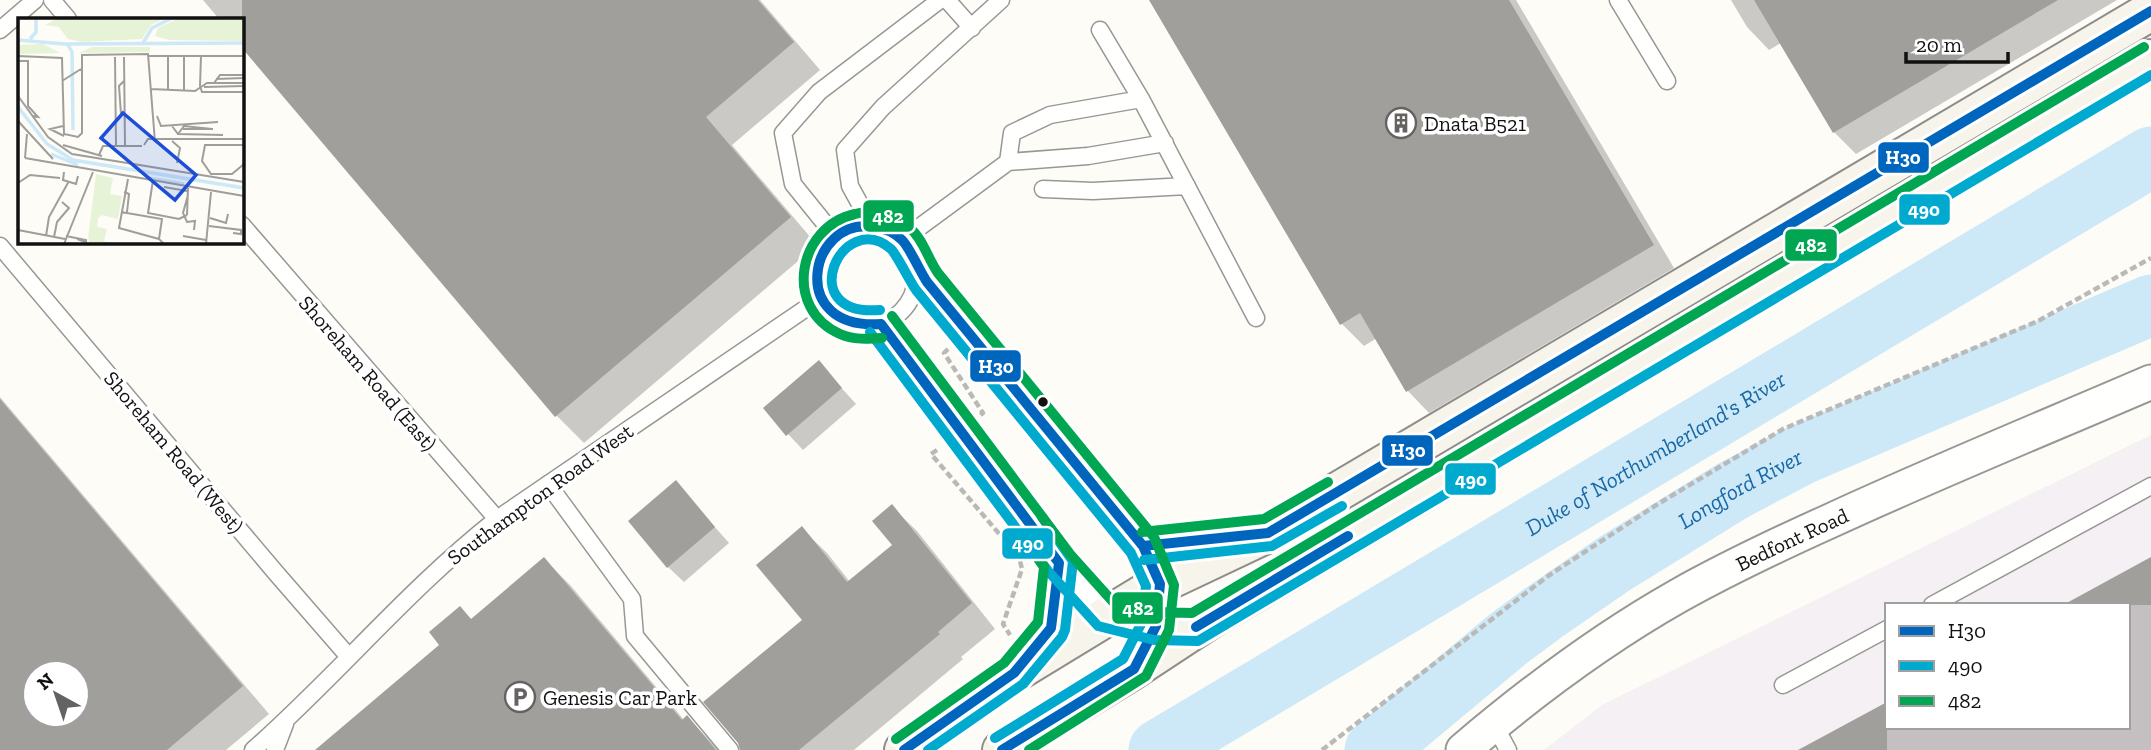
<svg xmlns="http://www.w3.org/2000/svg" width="2151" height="750" font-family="'Zilla Slab',serif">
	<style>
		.industrial { fill: #f5f0f3; fill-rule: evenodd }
		.shadow { fill: #0003; fill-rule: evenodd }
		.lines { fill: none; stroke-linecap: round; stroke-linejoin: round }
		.river { stroke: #cde8f7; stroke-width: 61 }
		.building { fill: #a19f9c; fill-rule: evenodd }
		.lane-casing { stroke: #979795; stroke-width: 19 }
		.street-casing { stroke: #979795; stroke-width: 37 }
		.secondary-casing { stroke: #8e8d8b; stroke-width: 42 }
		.path { stroke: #b9b9b8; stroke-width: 4.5; stroke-dasharray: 7 3.5; stroke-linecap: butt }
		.lane { stroke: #fffffe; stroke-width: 16 }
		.street { stroke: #fffffe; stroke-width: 33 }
		.secondary { stroke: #f6f4eb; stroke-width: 38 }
		.bus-1-casing { stroke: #fff; stroke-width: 16 }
		.bus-2-casing { stroke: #fff; stroke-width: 16 }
		.bus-3-casing { stroke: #fff; stroke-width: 16 }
		.bus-1 { stroke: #0065bd; stroke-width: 10 }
		.bus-2 { stroke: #00a9ce; stroke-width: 10 }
		.bus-3 { stroke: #00a651; stroke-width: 10 }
		.bus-dot { fill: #111; stroke: #fff; stroke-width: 2.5 }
		.labels { text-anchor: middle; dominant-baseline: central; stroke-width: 7; stroke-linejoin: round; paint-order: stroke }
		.poi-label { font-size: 21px; fill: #111; stroke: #fff; text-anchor: start }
		.street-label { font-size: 21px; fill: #111; stroke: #fff }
		.water-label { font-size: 23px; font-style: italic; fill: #1768a6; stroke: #fff }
		.inset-river { fill: none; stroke: #cde8f7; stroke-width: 3.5 }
		.inset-road { fill: none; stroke: #9f9e9b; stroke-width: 2 }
		.view { fill: #1d4ed8; fill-opacity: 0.15; stroke: #1d4ed8; stroke-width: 3.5 }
		.inset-edge { fill: none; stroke: #111; stroke-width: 3.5 }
		.line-badge { stroke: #fff; stroke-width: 2.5 }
		.badge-label { font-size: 19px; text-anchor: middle; font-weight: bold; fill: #fff }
	</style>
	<rect width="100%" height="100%" fill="#fdfcf7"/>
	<!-- industrial -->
	<path class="industrial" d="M2151,435V750H1544L1602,705ZM1887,605H2128V727H1887Z"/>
	<!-- shadow -->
	<path class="shadow" d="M203,0H760L820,70L732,145L817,245L584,443L557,416L242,45V19H219Z
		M1151,0H1516L1674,268L1429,413L1407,390L1377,338L1364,346L1342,324Z
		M1731,0H2117L1856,154L1834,132L1781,43L1769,50L1747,27Z
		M819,363L856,404L803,450L788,434Z
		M0,397L269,714L226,750H0ZM35,673H77V715H35Z
		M676,483L729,543L684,582L668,567Z
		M892,507L917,531L995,629L961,657L963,659L854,750H748L804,620L802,529L827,553L850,582L894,545Z
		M544,559L571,586L684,720L687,717L719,750H317L441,645L460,608L472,620Z
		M2151,559V750H1802L1887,727H2128V605Z"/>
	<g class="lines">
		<!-- river -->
		<g class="river">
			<path id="s1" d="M1159,750L2151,157"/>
			<path id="s2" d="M1375,750L1508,639L1543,613L1614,564L1732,491L1800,455L2151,305"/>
		</g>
	</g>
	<!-- building -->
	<path class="building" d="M242,0H758L794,42L706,117L791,217L555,417L242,48Z
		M1149,0H1509L1654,245L1406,392L1360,313L1340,325Z
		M1754,0H2058L1833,133Z
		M819,360L842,388L786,436L763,408Z
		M0,399L243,686L167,750H0ZM35,673H77V715H35Z
		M676,480L715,527L667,568L628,521Z
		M892,504L972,603L938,632L940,634L799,750H740L738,743L703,702L802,620L756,565L802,526L847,582L892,545L872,521Z
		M544,557L682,720L687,715L716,750H315L439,645L429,632L460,606L471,619Z
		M2151,557V605H2063Z
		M1887,702V750H1798Z"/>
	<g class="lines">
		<!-- lane casing -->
		<g class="lane-casing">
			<path id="lane" d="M52,0L68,19
				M947,0L972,28
				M1618,0L1667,81
				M0,30L35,0
				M1100,30L1141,99L1256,318
				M1008,162L1012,133L1050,115L1141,99
				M1043,189L1093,191L1187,186
				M242,225L497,519
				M872,226L850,186L845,150L883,107L1001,0
				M816 276a50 50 0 1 1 100 0a50 50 0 1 1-100 0Z
				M835,236L793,184L783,133L819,92L940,0
				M902,240L1008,162L1088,156L1165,143
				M0,246L276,573L349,657
				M915,264L1143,546L1160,584L1156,626L1142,653
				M881,324L1059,563L1107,616L1165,627
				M548,484L632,599L635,636L730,750
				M1143,546L1231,537
				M1932,605L2151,486
				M1037,644L1051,628L1059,563
				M1783,685L1887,629
				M1494,724L1508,750
				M253,750C337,676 408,589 497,519L821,298
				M275,750L285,724"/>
		</g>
		<!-- street casing -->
		<g class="street-casing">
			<g id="street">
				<path id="s3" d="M1463,750C1530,693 1602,639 1678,596C1728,568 1779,544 1830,521C1936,472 2044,428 2151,382"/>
			</g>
		</g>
		<!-- secondary casing -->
		<g class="secondary-casing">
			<path id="secondary" d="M904,750L1014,673L1160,584L1268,533L2151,11
				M1002,750L1134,669L1216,615L2151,59"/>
		</g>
		<!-- path -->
		<path class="path" d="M948,349L944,353L983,413L978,417
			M937,450L931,454L1019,557L1022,569L1003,624L1010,635
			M1322,750L1548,576L1658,504L1783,429L2038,321L2151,258"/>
		<!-- lane -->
		<use href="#lane" class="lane"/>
		<!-- street -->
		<use href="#street" class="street"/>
		<!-- secondary -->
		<use href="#secondary" class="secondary"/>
		<!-- bus-1 casing -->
		<g class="bus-1-casing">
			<path id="bus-1" d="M881,324C786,331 809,217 873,227C884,228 895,233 902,240C910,248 919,270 927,282L1143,546L1160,584L1156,626L1134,669
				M881,324L1059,563L1051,628L1014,673L904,750
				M1143,546L1268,533L2151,11
				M1196,627L1348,536
				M1002,750L1134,669"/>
		</g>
		<!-- bus-2 casing -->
		<g class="bus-2-casing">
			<path id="bus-2" d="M880,310C792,317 842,207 891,249C897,255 909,280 916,290L1131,553L1146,586L1142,622L1123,659L995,738
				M870,332L1048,571L1098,626L1154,640L1198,641L2151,75
				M1144,560L1272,546L1342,506
				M928,750L1023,684L1062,637L1065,630L1073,561L1042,517"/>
		</g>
		<!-- bus-3 casing -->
		<g class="bus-3-casing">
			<path id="bus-3" d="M892,316L1070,554L1114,603L1158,612L1192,613L2144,47
				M882,338C868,339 853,340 840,334C783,309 797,227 855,214C874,209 894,216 910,228C923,239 928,259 938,273L1154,537L1174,585L1169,630L1146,676L1029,750
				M1142,532L1264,519L1328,482
				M896,739L1004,663L1038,622L1044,567L1020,533"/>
		</g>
		<!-- bus-1 -->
		<use href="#bus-1" class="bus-1"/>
		<!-- bus-2 -->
		<use href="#bus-2" class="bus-2"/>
		<!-- bus-3 -->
		<use href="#bus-3" class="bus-3"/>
	</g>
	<!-- icons -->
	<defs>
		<g id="building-ring" transform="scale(1.575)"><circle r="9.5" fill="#fff" stroke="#646362" stroke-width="1.5"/><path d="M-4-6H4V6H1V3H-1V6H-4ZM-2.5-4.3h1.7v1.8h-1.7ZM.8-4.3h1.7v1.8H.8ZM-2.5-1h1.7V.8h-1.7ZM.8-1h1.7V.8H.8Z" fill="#646362"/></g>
		<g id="parking-ring" transform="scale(1.575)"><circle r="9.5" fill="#fff" stroke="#646362" stroke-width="1.5"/><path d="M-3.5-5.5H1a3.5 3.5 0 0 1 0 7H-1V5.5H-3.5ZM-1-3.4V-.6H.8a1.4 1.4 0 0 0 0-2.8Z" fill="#646362"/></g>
	</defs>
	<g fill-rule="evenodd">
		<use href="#building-ring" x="1401" y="123"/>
		<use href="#parking-ring" x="520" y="697"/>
	</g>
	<!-- markers -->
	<circle class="bus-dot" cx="1043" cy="402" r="6"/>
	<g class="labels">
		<!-- poi labels -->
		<g class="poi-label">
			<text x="1424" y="123">Dnata B521</text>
			<text x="543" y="697">Genesis Car Park</text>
		</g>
		<!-- street labels -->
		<g class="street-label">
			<text transform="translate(368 373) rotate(49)">Shoreham Road (East)</text>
			<text transform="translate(174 452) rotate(50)">Shoreham Road (West)</text>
			<text transform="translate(540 494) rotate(-36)">Southampton Road West</text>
			<text stroke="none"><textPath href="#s3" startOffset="392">Bedfont Road</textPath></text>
		</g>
		<!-- water labels -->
		<g class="water-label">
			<text stroke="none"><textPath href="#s1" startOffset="578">Duke of Northumberland's River</textPath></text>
			<text stroke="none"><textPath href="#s2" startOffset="450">Longford River</textPath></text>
		</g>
	</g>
	<!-- overview -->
	<g transform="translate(18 18)">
		<rect width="226" height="226" fill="#fdfcf7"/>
		<path d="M40,0H148L133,7L124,21L64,24L50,21L41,9L27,7ZM161,0H226V23L152,22L137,18L140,10ZM25,26L42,35L0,36V27ZM74,29H132V34L61,35ZM78,156L95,160L92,176L104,178L100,201L84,197L80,200L79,209L89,211L86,223L95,226L72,225L70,220Z" fill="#e7f3d7"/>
		<path class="inset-river" d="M12,21L18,14V0M0,22L46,26L226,25M125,25L134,10L154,0M50,27L54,34L55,112M0,89L29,126L55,142L226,170M33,136L60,147M130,160L166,166"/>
		<path class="inset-road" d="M0,38L44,40L46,116L60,119L64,115V37L130,36L137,124M131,38H226M150,38V71M166,38V72M97,39L98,127M106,39L107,127M0,43H10V88L20,99L15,98M198,61L226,60M44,63L63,51M196,65L202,57H226M182,68L184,74H226M182,68L183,38M186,69L226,68M133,71L177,73L189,65H226M0,78L30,119L54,136L226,164M103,96L101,68L106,63M139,98L143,108L200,104M0,103L35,141M45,108L32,111L46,118M154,108L160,116L205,117M165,111H195M160,116L166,108L194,111M154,121H226M154,123L162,130L159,145M45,127L84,138M126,127L130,121H174M226,127H187L184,143L193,156H214L226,146M81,137L85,128H124M7,140L226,178M7,140L9,116M46,154L45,162L58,166L60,158M110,161L101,210L141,221M135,162L130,195L161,201L169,197M0,165L12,157L42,160M146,169L169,173M106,174L111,176L109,194M170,177L165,195L169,204L177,203L176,212M103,194L144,201L141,221L146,226M169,197L170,170M192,200L208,205L210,196M191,208L223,212V216L215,215M0,212L47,221M28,218L31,199L51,163M48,218L68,222V224L59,221M165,218L188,222M36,219L39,204L51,190L44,184M46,226L75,154M188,226L193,174M195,226H220"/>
		<path class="view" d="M105,95L178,157L157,182L83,120Z"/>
		<rect width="226" height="226" class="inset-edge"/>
	</g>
	<g class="line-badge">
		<rect x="1877" y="141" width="53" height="33" rx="7" fill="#0065bd"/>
		<rect x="1898" y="193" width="53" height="33" rx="7" fill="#00a9ce"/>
		<rect x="862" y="199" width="53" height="34" rx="7" fill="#00a651"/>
		<rect x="1784" y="228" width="54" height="34" rx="7" fill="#00a651"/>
		<rect x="969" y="349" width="53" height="34" rx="7" fill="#0065bd"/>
		<rect x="1381" y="434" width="53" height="33" rx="7" fill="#0065bd"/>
		<rect x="1444" y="462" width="53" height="34" rx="7" fill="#00a9ce"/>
		<rect x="1001" y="527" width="53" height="33" rx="7" fill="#00a9ce"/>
		<rect x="1111" y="591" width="53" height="34" rx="7" fill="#00a651"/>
	</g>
	<g class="badge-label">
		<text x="1903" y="164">H30</text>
		<text x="1924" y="216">490</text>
		<text x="888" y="223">482</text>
		<text x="1811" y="252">482</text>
		<text x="996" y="373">H30</text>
		<text x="1408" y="457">H30</text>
		<text x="1471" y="486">490</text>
		<text x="1028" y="550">490</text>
		<text x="1138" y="615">482</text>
	</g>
	<!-- legend -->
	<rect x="1885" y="603" width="245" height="126" fill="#ffffff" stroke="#a0a0a0" stroke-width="2"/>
	<rect x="1899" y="626" width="35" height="10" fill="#0065bd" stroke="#a0a0a0" stroke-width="2"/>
	<text x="1948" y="638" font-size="21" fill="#111111">H30</text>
	<rect x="1899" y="661" width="35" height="10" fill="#00a9ce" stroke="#a0a0a0" stroke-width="2"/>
	<text x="1948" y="673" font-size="21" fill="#111111">490</text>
	<rect x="1899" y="696" width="35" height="10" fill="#00a651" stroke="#a0a0a0" stroke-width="2"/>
	<text x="1948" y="708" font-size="21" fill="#111111">482</text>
	<!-- north arrow -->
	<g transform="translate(56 694) rotate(320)"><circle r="33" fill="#ffffff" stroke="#a0a0a0" stroke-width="2"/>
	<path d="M0-5L12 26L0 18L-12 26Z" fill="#646362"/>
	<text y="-10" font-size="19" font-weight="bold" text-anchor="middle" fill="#111111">N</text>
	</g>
	<!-- scale -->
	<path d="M1906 52v10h102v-10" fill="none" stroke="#111111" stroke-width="3.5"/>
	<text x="1916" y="52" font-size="21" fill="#111111" stroke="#ffffff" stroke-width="5" paint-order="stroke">20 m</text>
</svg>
